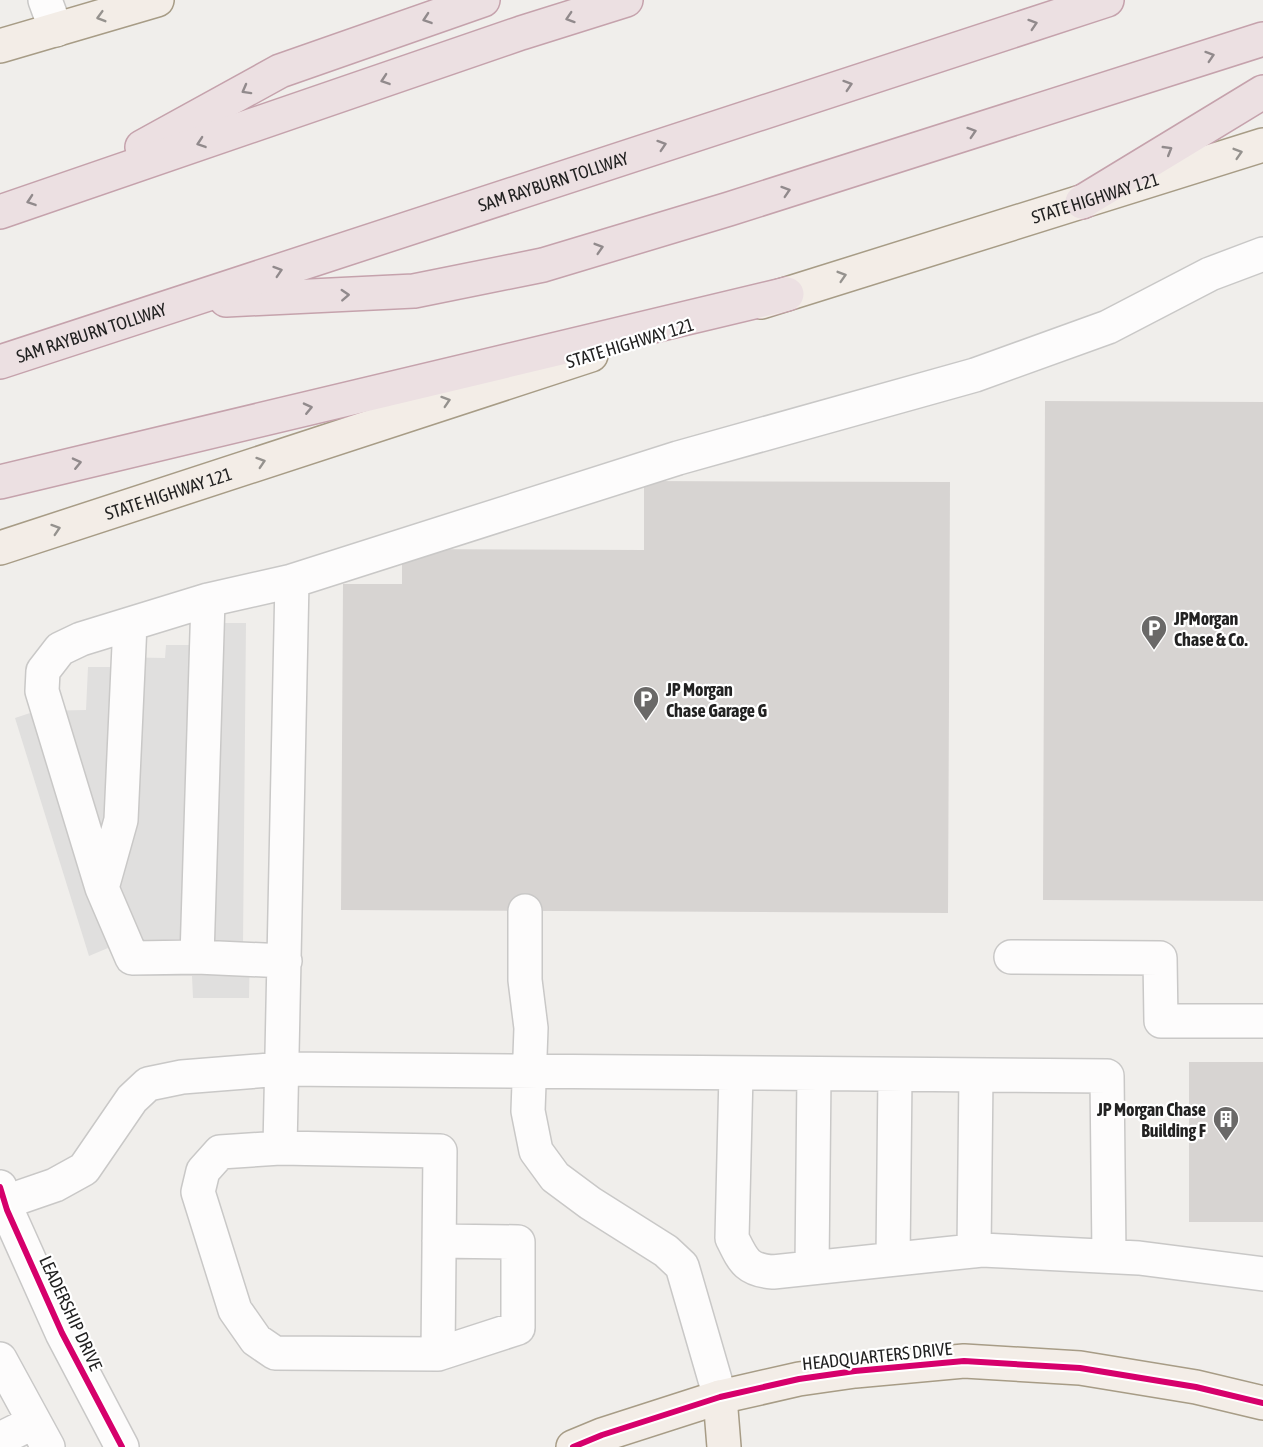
<svg xmlns="http://www.w3.org/2000/svg" width="1263" height="1447" font-family="'Asap Condensed',sans-serif">
	<style>
		.parking { fill: #e0dfde }
		.building { fill: #d7d4d2 }
		.lines { fill: none; stroke-linecap: round; stroke-linejoin: round }
		.minor-casing { stroke: #c9c8c7; stroke-width: 36 }
		.major-casing { stroke: #a79c86; stroke-width: 36 }
		.highway-casing { stroke: #c5a2ac; stroke-width: 36 }
		.minor { stroke: #fdfcfc; stroke-width: 33 }
		.major { stroke: #f3ede7; stroke-width: 33 }
		.highway { stroke: #ece0e2; stroke-width: 33 }
		.cycleway-casing { stroke: #fff; stroke-width: 10 }
		.cycleway { stroke: #d6006c; stroke-width: 6 }
		.oneway { stroke: #95928e }
		.oneway2 { stroke: #918a8c }
		.labels { text-anchor: middle; dominant-baseline: central; stroke-width: 4.5; stroke-linejoin: round; paint-order: stroke }
		.street-label { font-size: 18px; fill: #222; stroke: #fff }
		.poi-label { font-size: 18px; font-weight: bold; fill: #222; stroke: #fff; text-anchor: start }
	</style>
	<rect width="100%" height="100%" fill="#f0eeeb"/>
	<!-- parking -->
	<path class="parking" d="M190,623H246L243,946H250L249,998H193L192,976H144L128,972L115,961L108,948L89,956L15,718L36,711L86,710L88,667H112L113,657L165,658L166,645H190Z"/>
	<!-- building -->
	<path class="building" d="M1045,401L1263,402V901L1043,900Z
		M644,481L950,482L948,913L341,910L343,584H402V549L644,550Z
		M1189,1062H1263V1222H1189Z"/>
	<g class="lines">
		<!-- minor casing -->
		<g class="minor-casing">
			<path id="minor" d="M45,0L56,30
				M102,888L121,820L130,624
				M525,911V980L531,1028L528,1111L536,1151L555,1177L590,1203L666,1251L682,1266L720,1397
				M197,957L208,600
				M1011,957L1160,958L1161,1021H1263
				M285,961L197,957L132,958L102,888L42,691L43,671L60,649L81,639L208,600L292,581
				M736,1074L732,1238C743,1260 746,1270 773,1272L982,1250L1139,1258L1263,1274
				M280,1148L220,1152L203,1171L198,1192L235,1310L256,1340L275,1353L438,1354L440,1151L280,1148L292,581L678,458L975,375L1108,327L1210,274L1263,254
				M0,1187L7,1210L62,1333L122,1447
				M0,1204L55,1185L84,1169L132,1099L148,1084L182,1077L282,1069L1107,1076L1109,1256
				M974,1251L976,1075
				M893,1259L895,1075
				M812,1267L814,1074
				M438,1354L518,1328V1242L439,1241
				M0,1359L48,1447
				M0,1439L34,1422"/>
		</g>
		<!-- major casing -->
		<g class="major-casing">
			<g id="major">
				<path d="M0,46L157,0"/>
				<path id="s1" d="M761,302L1263,145"/>
				<path id="s2" d="M0,548L591,355"/>
				<path d="M720,1397L724,1447"/>
				<path d="M573,1447L602,1435L720,1397L799,1379L855,1371L964,1361L1080,1368L1196,1387L1263,1403"/>
			</g>
		</g>
		<!-- highway casing -->
		<g class="highway-casing">
			<g id="highway">
				<path d="M142,147L280,71L483,0"/>
				<path d="M1082,202L1263,92"/>
				<path d="M0,212L521,33L626,0"/>
				<path d="M226,300L414,291L543,265L729,209L1263,39"/>
				<path id="s3" d="M0,362L1107,0"/>
				<path d="M0,482L787,294"/>
			</g>
		</g>
		<!-- minor -->
		<use href="#minor" class="minor"/>
		<!-- major -->
		<use href="#major" class="major"/>
		<!-- highway -->
		<use href="#highway" class="highway"/>
		<!-- cycleway casing -->
		<g class="cycleway-casing">
			<path id="cycleway" d="M0,1187L7,1210L62,1333L122,1447
				M573,1447L602,1435L720,1397L799,1379L855,1371L964,1361L1080,1368L1196,1387L1263,1403"/>
		</g>
		<!-- cycleway -->
		<use href="#cycleway" class="cycleway"/>
	</g>
	<!-- one-way arrows -->
	<defs><path id="oneway-chevron" d="M-2-3.5L2.5 0L-2 3.5" fill="none" stroke-width="1.6" stroke-linecap="round" stroke-linejoin="round" transform="scale(1.5)"/></defs>
	<g class="oneway">
		<use href="#oneway-chevron" transform="translate(101 17) rotate(164)"/>
		<use href="#oneway-chevron" transform="translate(1238 153) rotate(-17)"/>
		<use href="#oneway-chevron" transform="translate(842 276) rotate(-17)"/>
		<use href="#oneway-chevron" transform="translate(446 401) rotate(-18)"/>
		<use href="#oneway-chevron" transform="translate(261 462) rotate(-18)"/>
		<use href="#oneway-chevron" transform="translate(56 529) rotate(-18)"/>
	</g>
	<g class="oneway2">
		<use href="#oneway-chevron" transform="translate(570 18) rotate(162)"/>
		<use href="#oneway-chevron" transform="translate(427 19) rotate(161)"/>
		<use href="#oneway-chevron" transform="translate(1033 24) rotate(-18)"/>
		<use href="#oneway-chevron" transform="translate(1210 56) rotate(-18)"/>
		<use href="#oneway-chevron" transform="translate(385 80) rotate(161)"/>
		<use href="#oneway-chevron" transform="translate(848 85) rotate(-18)"/>
		<use href="#oneway-chevron" transform="translate(246 90) rotate(151)"/>
		<use href="#oneway-chevron" transform="translate(972 132) rotate(-18)"/>
		<use href="#oneway-chevron" transform="translate(201 143) rotate(161)"/>
		<use href="#oneway-chevron" transform="translate(662 145) rotate(-18)"/>
		<use href="#oneway-chevron" transform="translate(1168 150) rotate(-31)"/>
		<use href="#oneway-chevron" transform="translate(786 191) rotate(-18)"/>
		<use href="#oneway-chevron" transform="translate(31 201) rotate(161)"/>
		<use href="#oneway-chevron" transform="translate(599 248) rotate(-17)"/>
		<use href="#oneway-chevron" transform="translate(278 271) rotate(-18)"/>
		<use href="#oneway-chevron" transform="translate(345 295) rotate(-3)"/>
		<use href="#oneway-chevron" transform="translate(308 408) rotate(-13)"/>
		<use href="#oneway-chevron" transform="translate(77 463) rotate(-13)"/>
	</g>
	<!-- icons -->
	<defs>
		<g id="parking-pin" transform="scale(1.35)"><path d="M0 17L-7.5 6A9.5 9.5 0 1 1 7.5 6Z" fill="#6a6968" stroke="#fff"/><path d="M-3.5-5.5H1a3.5 3.5 0 0 1 0 7H-1V5.5H-3.5ZM-1-3.4V-.6H.8a1.4 1.4 0 0 0 0-2.8Z" fill="#fff"/></g>
		<g id="building-pin" transform="scale(1.35)"><path d="M0 17L-7.5 6A9.5 9.5 0 1 1 7.5 6Z" fill="#6a6968" stroke="#fff"/><path d="M-4-6H4V6H1V3H-1V6H-4ZM-2.5-4.3h1.7v1.8h-1.7ZM.8-4.3h1.7v1.8H.8ZM-2.5-1h1.7V.8h-1.7ZM.8-1h1.7V.8H.8Z" fill="#fff"/></g>
	</defs>
	<g fill-rule="evenodd">
		<use href="#parking-pin" x="1154" y="628"/>
		<use href="#parking-pin" x="646" y="699"/>
		<use href="#building-pin" x="1226" y="1119"/>
	</g>
	<g class="labels">
		<!-- street labels -->
		<g class="street-label">
			<text stroke="none"><textPath href="#s3" startOffset="582">SAM RAYBURN TOLLWAY</textPath></text>
			<text stroke="none"><textPath href="#s1" startOffset="350">STATE HIGHWAY 121</textPath></text>
			<text stroke="none"><textPath href="#s3" startOffset="96">SAM RAYBURN TOLLWAY</textPath></text>
			<text transform="translate(630 343) rotate(-17)">STATE HIGHWAY 121</text>
			<text stroke="none"><textPath href="#s2" startOffset="177">STATE HIGHWAY 121</textPath></text>
			<text transform="translate(71 1313) rotate(65)">LEADERSHIP DRIVE</text>
			<text transform="translate(877 1356) rotate(-6)">HEADQUARTERS DRIVE</text>
		</g>
		<!-- poi labels -->
		<g class="poi-label">
			<text x="1174" y="618">JPMorgan<tspan x="1174" dy="21">Chase &amp; Co.</tspan></text>
			<text x="666" y="689">JP Morgan<tspan x="666" dy="21">Chase Garage G</tspan></text>
			<text x="1206" y="1109" text-anchor="end">JP Morgan Chase<tspan x="1206" dy="21">Building F</tspan></text>
		</g>
	</g>
</svg>
